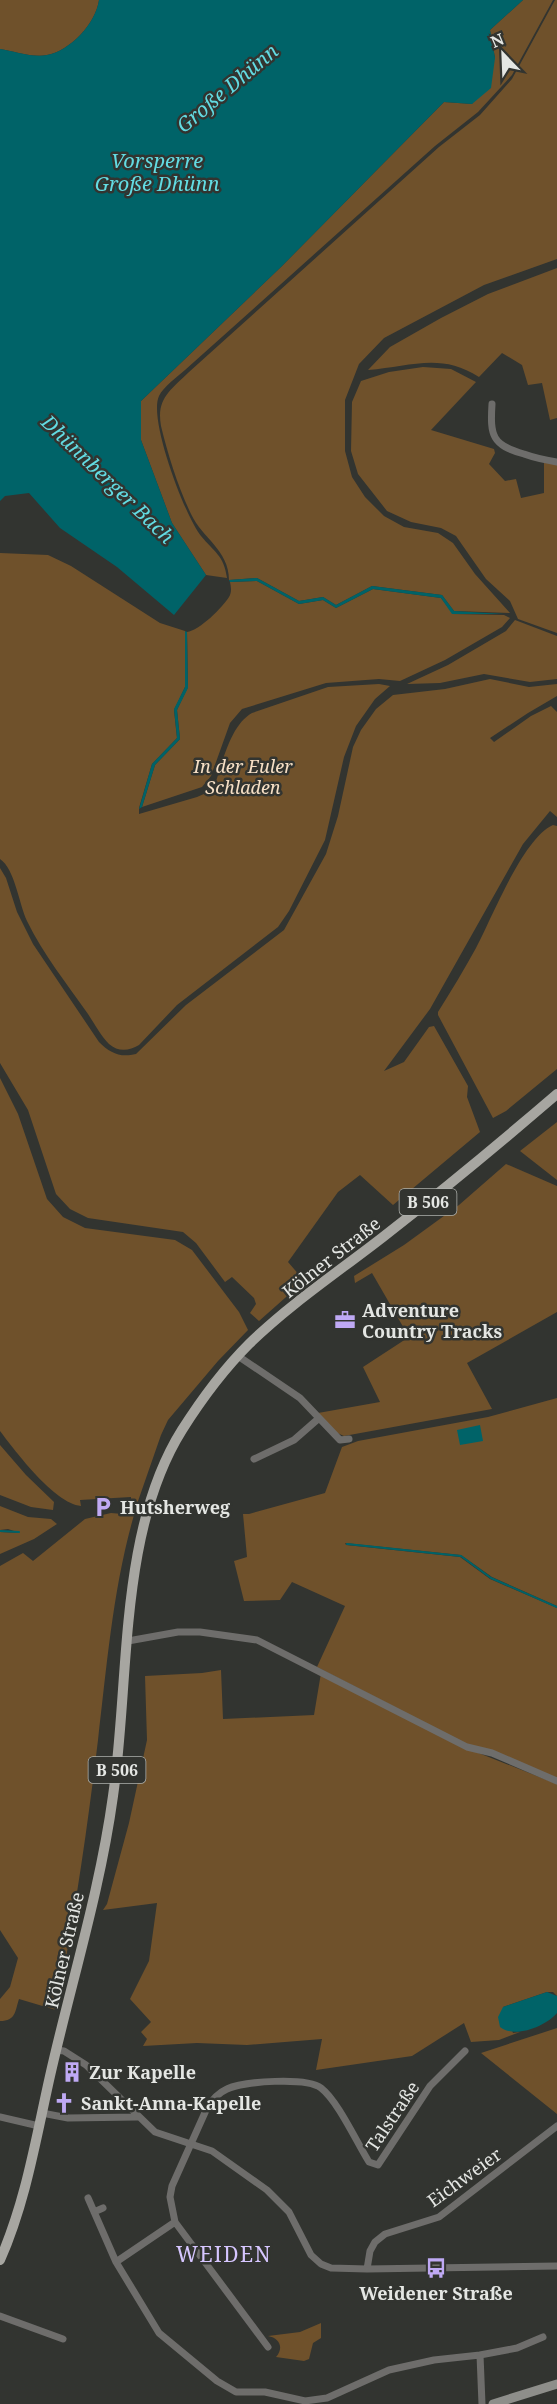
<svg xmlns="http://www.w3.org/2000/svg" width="557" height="2404" font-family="'Noto Serif',serif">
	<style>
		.green { fill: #6f512b }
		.water { fill: #006368 }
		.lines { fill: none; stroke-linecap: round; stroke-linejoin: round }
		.stream { stroke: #006368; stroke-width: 2 }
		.street { stroke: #6e6d6b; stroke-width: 7 }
		.secondary { stroke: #8e8e8a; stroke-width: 9 }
		.primary { stroke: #a7a6a1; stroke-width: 10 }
		.labels { text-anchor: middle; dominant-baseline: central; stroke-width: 5; stroke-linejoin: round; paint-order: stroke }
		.shield { fill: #323430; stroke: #afb1ad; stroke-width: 1.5 }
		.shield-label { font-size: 16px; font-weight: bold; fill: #e4e6e3 }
		.park-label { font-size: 18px; font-style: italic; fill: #f6dfc5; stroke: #323430 }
		.street-label { font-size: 18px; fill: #e4e6e3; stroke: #323430 }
		.poi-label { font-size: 18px; font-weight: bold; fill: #e4e6e3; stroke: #323430; text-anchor: start }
		.water-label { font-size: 20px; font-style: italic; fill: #62dbe2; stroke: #323430 }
		.quarter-label { font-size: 21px; letter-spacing: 1.5px; fill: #d6c6ff; stroke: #323430 }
	</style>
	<rect width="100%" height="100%" fill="#323430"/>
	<!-- green -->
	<path class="green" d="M0,0H99C96,23 70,51 47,55C33,58 13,51 0,49Z
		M523,0H553L512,75L478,112L435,146L185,370C177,377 163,387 159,396C148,419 185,516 201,536C214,552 224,555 227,578L206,575L172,523L141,440V401L282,266L444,102L472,104L495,58L490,30Z
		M555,0H557V259L484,285L384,338L359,364L345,400V451L352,477L365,497L384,516L404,527L438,533L453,543L475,574L510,613L454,611L442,595L372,586L336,605L323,597L299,601L257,578L229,580C229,550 202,538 191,514C178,487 168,455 161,426C156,398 171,390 189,372L439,147L480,115L512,79Z
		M557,268V418L550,420L542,383L528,385L522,365L502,353L479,377C440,352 410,367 368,370L390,347L441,318L488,294Z
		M423,367L451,369L476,382L431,430L494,449L495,453L489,464L505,481L516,479L521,498L544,493V462L557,464V633L518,619L510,601L486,579L456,536L441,528L411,522L387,511L358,474L351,451L352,402L361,381L389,372Z
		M0,553L48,555L71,566L160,623L185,631V687L174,710L177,738L152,764L139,808V814L197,797L213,790C222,766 229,726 252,713L328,687L379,684L390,686L375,699L356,726L344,757L325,840L289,911L278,927L177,1005L139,1045C129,1051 118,1052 109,1044C101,1036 94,1023 88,1014C67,984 43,954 27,921C19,904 15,869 0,859Z
		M257,581L299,604L323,600L336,608L373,589L441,598L453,614L504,615L510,618L502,627L445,660L400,681L379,679L326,683L242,709L230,723L211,776L202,787L142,807L155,765L180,739L177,710L188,687L187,632C199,631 223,607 229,597C232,592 231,587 230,582Z
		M515,620L557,636V679L530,682L484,674L440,683L407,684L448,665L506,631Z
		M490,679L529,687L557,684V696L528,713L490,738L494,742L531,716L551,706L557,712V817L550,811L523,844L430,1009L384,1071L404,1062L429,1027L434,1026L468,1086L467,1097L480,1132L393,1205L360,1175L338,1192L288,1262L307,1284L294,1290L259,1321L250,1313L256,1304L254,1298L232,1277L225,1282L196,1243L183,1232L88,1218L70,1209L56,1194L28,1110L0,1063V868L6,878L17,912L33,944L99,1042C110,1053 120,1058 136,1054L186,1005L284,930L326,854L338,816L353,747L361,730L376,709L393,695L445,689Z
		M553,825L557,826V1069L506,1111L493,1118L438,1015V1012C451,991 464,970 476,948C492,918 523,838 553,825Z
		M0,1078L18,1114L47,1199L63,1217L85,1228L175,1240L192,1250L239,1312L248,1330L218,1361L168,1420L161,1435L137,1504L131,1505V1497L80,1500L81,1506C54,1503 16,1452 0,1431Z
		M557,1122V1180L520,1151Z
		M506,1164L557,1186V1312L467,1363L492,1409L344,1436L335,1432L318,1413L380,1402L363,1367L409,1337L372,1273L355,1283L354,1276L404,1245L459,1205Z
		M557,1398V1606L492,1577L461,1555L345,1543L346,1545L460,1557L490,1579L557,1608V1779L468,1745L317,1667L345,1606L292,1582L280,1600L244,1601L234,1561L247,1557L243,1514H249L325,1493L342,1447L358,1441L488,1417Z
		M0,1445L26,1475L54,1502L53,1510L31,1507L0,1495Z
		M0,1506L28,1517L51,1519L57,1524L34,1539L0,1554V1532L20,1533L8,1529L0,1530Z
		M111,1513L134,1515C113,1588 107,1665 98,1740C87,1831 74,1921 56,2010L19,1999C15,2011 16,2021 0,2021V1999L10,1987L18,1958L0,1930V1566L23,1553L33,1561L85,1519Z
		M221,1670L223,1719L314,1715L321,1673L466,1748L557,1784V1996L553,1992H547L503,2007L513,2033L520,2032L499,2040L471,2042L464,2023L412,2056L316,2070L322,2039L247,2045L197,2043L143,2046L147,2039L141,2032L151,2022L130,1999L149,1961L157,1903L103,1910L107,1904L129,1823L147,1740L145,1676L202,1673Z
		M557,2028V2114L481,2053Z
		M321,2323V2338L313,2343L309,2359L304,2361L276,2357C284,2348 280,2338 268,2336L300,2332Z"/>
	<!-- water -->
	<path class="water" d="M99,0H523L490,30L495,58L491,88L472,104L444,102L282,266L141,401V440L172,523L206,575L174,615L117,567L60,528L29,493L5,496L0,501V49C13,51 33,58 47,55C70,51 96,23 99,0Z
		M257,578L299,601L323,597L336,605L372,586L442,595L454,611L504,614H452L441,598L373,589L336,608L323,600L299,604L257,581L230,582L229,580Z
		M185,631L187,632L188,688L177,710L180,739L155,765L142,807L139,809L152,764L177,738L174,709L185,687Z
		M480,1425L483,1441L460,1445L457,1430Z
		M547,1992L557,1996V2013C546,2026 515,2039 500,2027L498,2017L503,2007Z"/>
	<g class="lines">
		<!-- stream -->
		<path class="stream" d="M0,1531L19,1532
			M347,1544L461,1556L491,1578L557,1607"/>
		<!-- street -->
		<path class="street" d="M492,404C490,436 492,445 524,454C535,458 545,460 557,462
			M238,1356L300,1398L340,1440L349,1439
			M254,1459L294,1440L318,1419
			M128,1641L178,1632H200L257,1640L467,1747L492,1753L557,1781
			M56,2050L64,2051L86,2065L155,2132L212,2151L267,2190L289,2212L311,2255L321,2264L331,2268L367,2269L557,2266
			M42,2113L68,2118L137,2117
			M0,2117L39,2126
			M88,2198L116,2262
			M94,2212L103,2208
			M175,2222L116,2262L159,2333L217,2381L236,2392H265L305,2401L327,2398L389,2370L434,2360L480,2355L482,2404
			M367,2269L370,2251L375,2242L385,2234L439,2217L557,2126
			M0,2316L63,2339
			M268,2347L175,2222L170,2197L172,2186L207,2108C212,2100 218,2093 227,2089C243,2081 307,2077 321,2088C338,2101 357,2143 369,2162L378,2165L430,2086L465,2051
			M480,2355L517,2348L543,2337"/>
		<!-- secondary -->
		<path class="secondary" d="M493,2404L557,2384"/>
		<!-- primary -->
		<path class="primary" d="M0,2260C26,2201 36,2138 50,2076C71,1983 100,1891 113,1796C130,1680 118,1532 182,1430C201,1400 224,1369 249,1344C290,1304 338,1272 383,1237C442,1191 500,1143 557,1094"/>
	</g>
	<!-- icons -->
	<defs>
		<g id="office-bare" transform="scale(1.62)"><path d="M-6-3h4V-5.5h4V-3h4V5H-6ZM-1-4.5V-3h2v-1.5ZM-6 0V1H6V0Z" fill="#bfa9f4" stroke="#323430" stroke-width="2.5" paint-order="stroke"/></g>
		<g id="parking-bare" transform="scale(1.62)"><path d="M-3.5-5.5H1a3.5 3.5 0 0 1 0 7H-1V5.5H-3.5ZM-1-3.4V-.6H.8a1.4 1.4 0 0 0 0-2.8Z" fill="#bfa9f4" stroke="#323430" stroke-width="2.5" paint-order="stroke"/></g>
		<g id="building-bare" transform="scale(1.62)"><path d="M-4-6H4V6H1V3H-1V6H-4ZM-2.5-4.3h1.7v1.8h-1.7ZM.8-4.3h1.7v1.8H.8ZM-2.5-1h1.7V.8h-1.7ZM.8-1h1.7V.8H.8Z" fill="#bfa9f4" stroke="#323430" stroke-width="2.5" paint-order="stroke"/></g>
		<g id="church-bare" transform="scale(1.62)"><path d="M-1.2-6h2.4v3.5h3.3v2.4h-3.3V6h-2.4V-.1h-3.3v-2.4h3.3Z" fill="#bfa9f4" stroke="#323430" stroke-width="2.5" paint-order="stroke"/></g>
		<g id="bus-bare" transform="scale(1.62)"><path d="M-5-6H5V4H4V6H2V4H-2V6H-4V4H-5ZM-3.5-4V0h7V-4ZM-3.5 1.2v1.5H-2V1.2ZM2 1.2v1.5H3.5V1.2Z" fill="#bfa9f4" stroke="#323430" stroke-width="2.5" paint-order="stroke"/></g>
	</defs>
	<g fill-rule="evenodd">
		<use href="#office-bare" x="345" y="1320"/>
		<use href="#parking-bare" x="103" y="1507"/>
		<use href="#building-bare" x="72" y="2072"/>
		<use href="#church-bare" x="64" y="2103"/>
		<use href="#bus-bare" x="436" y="2268"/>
	</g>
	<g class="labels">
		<!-- shield labels -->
		<g class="shield">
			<rect x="399.5" y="1189" width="57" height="26" rx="4.5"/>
			<rect x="88.5" y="1757" width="57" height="26" rx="4.5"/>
		</g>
		<g class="shield-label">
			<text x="428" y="1202">B 506</text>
			<text x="117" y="1770">B 506</text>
		</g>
		<!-- park labels -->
		<g class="park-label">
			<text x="243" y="766">In der Euler<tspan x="243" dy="21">Schladen</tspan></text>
		</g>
		<!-- street labels -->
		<g class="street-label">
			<text transform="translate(331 1257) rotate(-38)">Kölner Straße</text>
			<text transform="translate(64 1950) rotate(-77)">Kölner Straße</text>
			<text transform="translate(392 2116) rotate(-56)">Talstraße</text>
			<text transform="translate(464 2177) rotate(-36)">Eichweier</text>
		</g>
		<!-- poi labels -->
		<g class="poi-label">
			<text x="362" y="1310">Adventure<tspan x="362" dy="21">Country Tracks</tspan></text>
			<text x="120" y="1507">Hutsherweg</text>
			<text x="89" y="2072">Zur Kapelle</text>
			<text x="81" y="2103">Sankt-Anna-Kapelle</text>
			<text x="436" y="2293" text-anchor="middle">Weidener Straße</text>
		</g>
		<!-- water labels -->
		<g class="water-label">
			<text transform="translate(227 88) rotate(-40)">Große Dhünn</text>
			<text x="157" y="160">Vorsperre<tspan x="157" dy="23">Große Dhünn</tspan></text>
			<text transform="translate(108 479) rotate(44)">Dhünnberger Bach</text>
		</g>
		<!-- quarter labels -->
		<g class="quarter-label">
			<text x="224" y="2254">WEIDEN</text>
		</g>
	</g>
	<!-- north arrow -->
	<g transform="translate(503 54) rotate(337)" stroke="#323430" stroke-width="4.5" paint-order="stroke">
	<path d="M0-4.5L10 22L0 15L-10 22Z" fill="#e4e6e3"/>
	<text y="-9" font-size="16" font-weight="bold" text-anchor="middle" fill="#e4e6e3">N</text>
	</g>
</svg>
